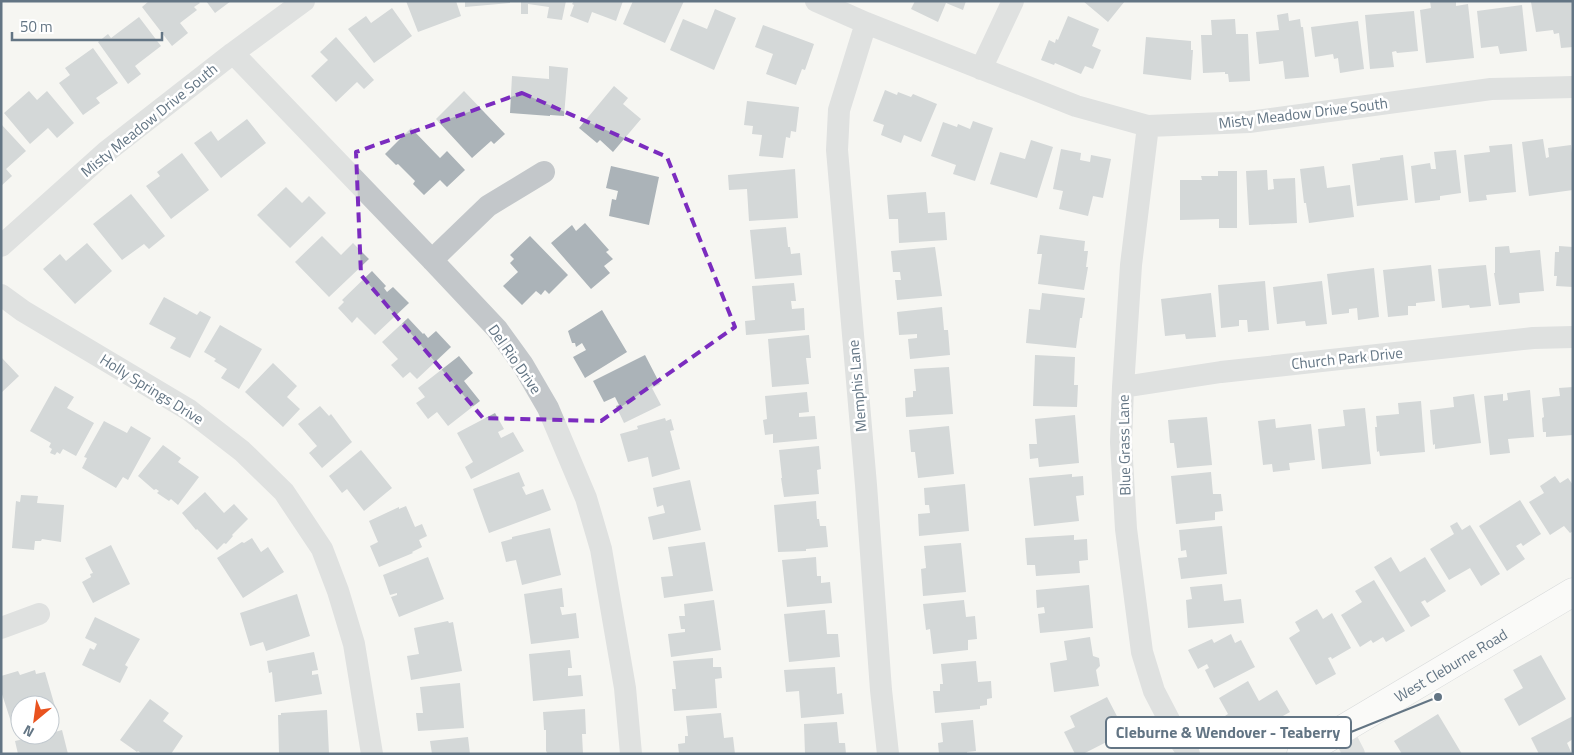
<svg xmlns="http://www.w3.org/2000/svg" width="1574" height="755" font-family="'Titillium Web',sans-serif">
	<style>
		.building { fill: #abb3b8 }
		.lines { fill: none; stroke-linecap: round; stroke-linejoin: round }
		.secondary-casing { stroke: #b5babf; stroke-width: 29 }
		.street { stroke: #c3c7ca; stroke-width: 22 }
		.secondary { stroke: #fff; stroke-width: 28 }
		.marked { fill: none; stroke: #7b2cbf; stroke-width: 4; stroke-dasharray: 10 6; stroke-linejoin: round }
		.labels { text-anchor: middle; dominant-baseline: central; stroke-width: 5; stroke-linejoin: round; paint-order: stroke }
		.street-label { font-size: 15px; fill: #637584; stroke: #fff }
		.leader { fill: none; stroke: #637584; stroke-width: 2 }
		.callout-dot { fill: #637584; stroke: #fff; stroke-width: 2 }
		.callout { fill: #fff; stroke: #637584; stroke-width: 2 }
		.callout-label { font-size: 16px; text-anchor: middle; font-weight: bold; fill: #637584 }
	</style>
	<rect width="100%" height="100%" fill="#f6f6f2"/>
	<!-- building -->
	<path class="building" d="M149,1H198L200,3L194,7L197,10L180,23L188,33L172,46L142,7Z
		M206,1H231L215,13Z
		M406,1H456L461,16L418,32Z
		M465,1H510V3L465,7Z
		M521,1H566L562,20L547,18L549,7L528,4V14H521Z
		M574,1H623L616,21L592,12L588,23L570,16L574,5L572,4Z
		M633,1H684L665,43L623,24Z
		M915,1H966L963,10L946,3L938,22L911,9Z
		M1083,1H1125L1108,22Z
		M1430,1H1456V6L1468,4L1474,58L1426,63L1420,10L1431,8Z
		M1573,1V47L1561,48L1559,33L1554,34L1553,30L1536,32L1531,2Z
		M1522,5L1527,51L1500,54L1498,46L1481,48L1477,11Z
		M392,8L412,36L374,63L348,29L366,16L371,23Z
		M715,9L736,18L714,70L670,50L683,19L707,29Z
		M1414,11L1418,51L1397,53L1396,51L1392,52L1394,67L1370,69L1365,15Z
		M1288,13L1289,21L1300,19L1301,27H1303L1309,77L1285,79L1283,61L1259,64L1256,32L1279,30L1277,15Z
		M1068,16L1099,29L1092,46L1101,50L1093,69L1085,66L1081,74L1055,63L1054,65L1041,60L1049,40L1055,43L1056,39L1058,40Z
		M139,17L161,46L135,66L141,74L128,84L98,42L108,34L111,38Z
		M1235,19L1236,34H1248L1250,81L1229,82L1228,74H1225V72L1203,73L1201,35H1212L1211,20Z
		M1358,21L1364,69L1340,73L1338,58L1334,59L1333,54L1315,57L1311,27Z
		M763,25L814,44L805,70L802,69L796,85L766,74L773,54L755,47Z
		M336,37L374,80L364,89L357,82L336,102L311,76L328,60L320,52Z
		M1146,37L1191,41V50H1193L1191,80L1143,74Z
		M93,48L118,83L96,98L100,103L83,115L59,83L70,75L65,68Z
		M549,66L568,68L564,116L550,115V116L510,113L512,76L549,79Z
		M614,86L628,98L623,104L641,119L613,152L600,140L597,143L579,128Z
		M885,90L897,95L898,92L911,97L913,94L937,104L921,142L904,135L901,143L881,135L884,125L873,121Z
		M29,91L37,100L47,91L74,123L57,138L48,128L30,144L4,113Z
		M464,91L505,134L494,144L491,141L472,158L436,119Z
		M747,101L799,107L796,132L791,131L790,138L786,137L783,158L759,156L762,135L752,134L753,126L744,125Z
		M247,119L266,143L221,178L194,143L211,131L218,141Z
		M973,121L993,128L975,181L953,174L956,165L931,156L943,122L957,127L958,124L970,129Z
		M1,124L26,151L6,169L12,176L1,186Z
		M411,128L440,158L447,151L465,170L447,187L440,180L424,195L413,184L415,181L398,164L396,165L385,154Z
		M1543,139L1546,158L1549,157L1548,148L1571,145L1573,161V190L1529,196L1522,142Z
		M1031,140L1053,147L1037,198L990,184L1000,152L1025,159Z
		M1512,144L1516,192L1486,195L1487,200L1469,202L1464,155L1490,152L1489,146Z
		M1061,149L1081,153L1080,160L1090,162L1091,155L1111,159L1103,198L1093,196L1088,216L1059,209L1063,191L1053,189Z
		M1456,150L1461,193L1440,196V200L1415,203L1411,166L1430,163L1431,169H1436L1434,152Z
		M182,153L209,190L171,219L146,186L160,176L157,172Z
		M1403,155L1408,200L1357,206L1352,164L1380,160V158Z
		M611,166L659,177L649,225L609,216L612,199L616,200L618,191L606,188Z
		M1324,166L1327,188L1350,185L1354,217L1309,223L1306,203H1304L1300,169Z
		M795,169L798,218L749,221L747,189L729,190L728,175Z
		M1267,170L1268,190L1274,189L1273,179L1295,178L1297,223L1249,225L1246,171Z
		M1218,171H1237V228H1219V219L1180,220V180H1202L1201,176H1218Z
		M286,187L302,203L309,196L326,213L290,248L257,215Z
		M926,192L928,213L945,212L947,240L899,243L898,219H889L887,195Z
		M131,194L165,236L149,249L144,244L122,260L93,224Z
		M585,223L609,250L606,252L613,259L604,266L610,273L591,289L551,243L572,225L576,231Z
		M786,227L788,247H790L791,254L800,253L802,275L755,279L750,230Z
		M1040,235L1085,241L1084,251H1088L1086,267H1088L1084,290L1038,284L1042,254H1037Z
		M322,236L341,255L353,243L369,259L329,297L295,262Z
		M530,236L568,275L549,294L545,290L541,295L536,291L522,305L503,286L518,272L510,263L514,259L510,255Z
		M87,243L112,271L75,304L43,269L60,254L66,261Z
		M1509,246L1510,253L1540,250L1544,291L1519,293L1520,303L1499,305L1494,273H1495V247Z
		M1559,246L1573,247V287L1556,286L1557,276H1554L1555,252H1559Z
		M935,247L942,296L897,300L895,280H901L900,272H893L891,251Z
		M1431,265L1435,301L1416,303V306H1408V315L1388,317L1383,270Z
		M1486,265L1491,306L1470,308L1469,305L1442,308L1438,269Z
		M1374,268L1379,317L1358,320L1357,308L1349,309V313L1332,315L1327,274Z
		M372,271L386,286L384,288L387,292L393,287L409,303L375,335L357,317L352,323L338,308L344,302L342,300Z
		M1265,281L1269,330L1248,332L1247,320H1239V326L1221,328L1218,285Z
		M1322,281L1327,324L1306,326L1305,321L1277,324L1273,287Z
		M794,283L796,301H791L792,309L804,308L805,330L746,335L745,321L755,320L752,286Z
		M1042,293L1085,298L1082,318H1080L1076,348L1026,343L1029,309L1040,310Z
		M1211,293L1216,337L1186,339L1185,334L1165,336L1161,299Z
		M164,297L197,315L200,311L211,317L190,358L170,348L176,338L149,324Z
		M942,307L944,330H948L950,355L910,359L908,339L917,338V334L899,335L897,312Z
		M602,310L627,352L585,378L573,357L586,350L582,343L576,347L575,343H572L568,331Z
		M408,318L423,334L424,333L428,338L436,331L451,347L417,379L410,372L403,378L391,365L398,359L382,342Z
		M220,325L262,349L239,389L221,378L227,369L214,361L216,359L204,352Z
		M809,335L811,358H806L809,384L772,387L768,339Z
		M645,355L660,384L652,388L661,405L624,423L616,406L619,405L615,397L604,402L593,381Z
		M1035,355L1075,357L1074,385H1078L1077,407L1033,406Z
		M459,356L473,373L464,381L480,401L448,426L437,412L428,419L416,403L425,397L418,388Z
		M1,357L19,376L1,393Z
		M273,363L297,386L287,397L300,409L283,427L245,392Z
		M949,367L953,414L906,417L905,398L913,397V391H916L914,369Z
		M55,386L74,397L67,408L94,423L76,456L63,449L60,454L57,452L55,455L50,453L52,449L49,447L51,443L30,431Z
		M1573,387V435L1546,437V432H1543L1542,418L1544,417L1542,398L1560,396L1559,388Z
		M1530,390L1534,437L1508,439L1510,453L1490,455L1484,396L1503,394V401L1508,400L1507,393Z
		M807,392L809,412L799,413V417L815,416L817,439L773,443V434L765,435L763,420L767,419L765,396Z
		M1474,394L1481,443L1435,449V444L1433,445L1430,410L1454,407L1453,397Z
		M1421,401L1425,452L1380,456L1379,451L1377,452L1375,427H1377L1376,416L1399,414L1398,403Z
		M320,406L329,416L331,414L352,442L322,468L309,453L317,446L298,424Z
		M1365,408L1371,464L1322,469L1318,429L1345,426L1343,410Z
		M495,413L504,429L498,432L501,438L513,432L524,451L471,479L465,467L473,462L457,433Z
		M1075,415L1079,463L1039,467L1038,458L1030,459L1029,444H1037L1035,419Z
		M1207,417L1212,465L1177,468L1174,443H1170L1168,420Z
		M665,418L666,421L671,419L674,430L670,431L680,469L652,477L648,457L628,462L620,434L638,429L637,426Z
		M1275,419L1276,428L1311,424L1315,460L1289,463L1290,470L1273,472L1272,464L1263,465L1258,421Z
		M104,421L127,433L131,426L151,438L128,480L123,477L116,488L82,468L87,458L84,457Z
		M949,426L954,474L918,478L915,452H911L909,430Z
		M163,445L181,458L178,462L199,477L178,505L171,499L169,501L157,493L159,491L156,489L154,490L138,476Z
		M819,446L821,469L817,470L819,494L784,497L781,478H782L779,450Z
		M361,450L392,488L364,511L347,489L342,493L329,476Z
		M519,472L525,486L522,487L526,495L543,489L551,510L489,533L473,489Z
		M1211,472L1213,494H1221L1223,511L1215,512V520L1176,524L1171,476Z
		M1072,474V477L1083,476L1084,495L1076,496L1079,521L1034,526L1029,478Z
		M1555,476L1560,483L1568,478L1573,485V531L1570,533L1564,526L1550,535L1529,502L1544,493L1540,486Z
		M690,480L701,530L653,540L648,517L665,513L663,505L657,507L653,488Z
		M965,484L969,531L919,536L918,514L930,513L929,505H925L924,488Z
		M205,492L224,513L234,504L248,519L232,535L233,536L226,544L224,543L217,550L197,529L196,530L182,513Z
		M21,495L38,496L37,503L64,505L61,542L42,539L41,541H35L34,550L12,548L16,501L20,502Z
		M1520,500L1541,534L1523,546L1521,543L1516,546L1525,559L1507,571L1479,526Z
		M816,501L817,519H819L820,526H826L828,547L806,549V551L778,552L774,505Z
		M406,506L415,527L422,524L427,536L419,540L422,547L412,552L413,553L379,567L370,546L378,542L369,521L399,507V509Z
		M1457,522L1462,530L1470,525L1500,574L1481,586L1470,568L1449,580L1430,549L1454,534L1450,526Z
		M1222,526L1227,574L1181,579L1178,558L1187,557L1186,550L1181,551L1179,530Z
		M550,528L561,575L522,585L516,560L506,562L501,542L512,539V537Z
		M1074,535V540L1087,539L1088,560L1079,561L1080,573L1036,576L1035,565H1027L1025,538Z
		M252,538L261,552L268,547L284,572L243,598L217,558L242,542L244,543Z
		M705,542L713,591L664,598L661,577L673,576L668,547Z
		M961,543L966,592L923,596L921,569L926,568L924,546Z
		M111,545L130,584L93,603L82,582L91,577L90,574L93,573L85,558Z
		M428,557L444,599L399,617L391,597L397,595V593L390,595L383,575Z
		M816,557L817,576H821V583L830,582L832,603L787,607L782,560Z
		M1391,557L1400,572L1425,557L1446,591L1427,603L1425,600L1421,602L1430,616L1411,627L1374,567Z
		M1374,580L1405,631L1386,642L1383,637L1373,643L1371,640L1360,647L1341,615L1362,602L1355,591Z
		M1222,584L1224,601L1241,599L1244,623L1188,628L1186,600L1192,599L1190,587Z
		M1089,585L1093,628L1040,633L1038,614L1045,613L1044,607L1037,608L1036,590Z
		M562,588L564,607H560L562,615L576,613L579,638L531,644L524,594Z
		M297,594L310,636L266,651L263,642L250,646L240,613Z
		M714,600L721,650L671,657L668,634L685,632V629H681L679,616H685L684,604Z
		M964,600L966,617L975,616L977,639L968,640V650L933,654L930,629L926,630L923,604Z
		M1317,609L1323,619L1332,613L1351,648L1332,659L1331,657L1328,658L1336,674L1316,685L1289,638L1300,631L1295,622Z
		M825,610L827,634H838L840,657L789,662L784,614Z
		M95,617L140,639L125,665L128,667L120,683L82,665L90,648L94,650L97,644L85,638Z
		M448,621L449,623L453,622L462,671L411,680L407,656L419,654L414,628Z
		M1231,634L1235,643L1241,640L1255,667L1214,688L1205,670L1209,668L1207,664L1198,669L1188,650L1212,639L1214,643Z
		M1090,637L1093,656L1099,658L1100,666L1096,670L1099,686L1054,692L1050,663L1067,660L1064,641Z
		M570,650L572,668H568V676L581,675L583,696L533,701L529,654Z
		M314,652L318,670L312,671V675L318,674L322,694L275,702L272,672L269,673L267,661Z
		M1541,655L1566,699L1519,726L1504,699L1523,688L1513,670Z
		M713,658V667H721L722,678L715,679L717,708L674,711L672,689H676L673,661Z
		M976,661L978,682L991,681L992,698L987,699V705L980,706V709L935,713L933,691H940V684H943L941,664Z
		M835,667L837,694L842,693L844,714L801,718L799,691L786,692L784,670Z
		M35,670L36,674L45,672L56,710L50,711V705H20V726L13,728L1,691V676L18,671L20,675Z
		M1248,681L1259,701L1277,690L1290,712L1239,741L1225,716L1228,714L1219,698Z
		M460,683L464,728L418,731L416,713H423L420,687Z
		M1107,697L1120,722L1122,721L1128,731L1083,754H1075L1064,732L1075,727L1070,716Z
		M150,699L169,713L163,721L183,736L171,754H142L138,751L137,752L120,740Z
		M585,709L586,734H582L583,754H548L546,751V730H544L543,712Z
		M327,710L329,754H279L278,715H281V713Z
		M721,713L724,738L733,737L735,754H679L678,744L685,743V736H688L686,716Z
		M1438,714L1462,754H1402L1394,741Z
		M1573,716V739L1567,743L1572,754H1539L1531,738Z
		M973,720L976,751L967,752V754H939L938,743L943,742L941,723Z
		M837,722L839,743H845L846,754H805L804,724Z
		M53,724L55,732L62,730L68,754H18L15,741L41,735H50V725Z
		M468,737L470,754H432L430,741Z"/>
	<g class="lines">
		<!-- secondary casing -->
		<g class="secondary-casing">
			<g id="secondary">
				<path id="s1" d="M1301,754L1573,592"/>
			</g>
		</g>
		<!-- street -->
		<path class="street" d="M816,1L866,23L1076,106L1148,126L1249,122L1491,89L1573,87
			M866,23L839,110L837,150L866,485L881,690L888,754
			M233,53L432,260L497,329L523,365L548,408L586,498L601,549L625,688L631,754
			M981,69L1013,1
			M1148,126L1131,265L1123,387L1121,442L1126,529L1142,652L1154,691L1180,741L1189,754
			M1,246L106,152L233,53L304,1
			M432,260L488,206L544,172
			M1,295L23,311L189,410L242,451L284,492L322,549L338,591L354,644L372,754
			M1123,387L1221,372L1533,338L1573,337
			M1,628L39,614
			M1341,729L1354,754"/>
		<!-- secondary -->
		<use href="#secondary" class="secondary"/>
	</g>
	<!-- marked area -->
	<path d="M0 0H1574V755H0ZM522,93L667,157L735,327L601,421L483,418L361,275L356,152Z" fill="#f6f6f2" fill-opacity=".55" fill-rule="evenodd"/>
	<path class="marked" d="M522,93L667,157L735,327L601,421L483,418L361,275L356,152Z"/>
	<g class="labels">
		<!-- street labels -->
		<g class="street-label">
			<text transform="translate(1303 113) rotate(-7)">Misty Meadow Drive South</text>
			<text transform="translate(149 120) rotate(-39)">Misty Meadow Drive South</text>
			<text transform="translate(1347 358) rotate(-6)">Church Park Drive</text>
			<text transform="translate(515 359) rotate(55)">Del Rio Drive</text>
			<text transform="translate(857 386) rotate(-95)">Memphis Lane</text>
			<text transform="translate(152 389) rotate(32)">Holly Springs Drive</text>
			<text transform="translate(1124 445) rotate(-91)">Blue Grass Lane</text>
			<text stroke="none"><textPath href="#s1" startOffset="174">West Cleburne Road</textPath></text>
		</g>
	</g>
	<!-- callouts -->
	<path class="leader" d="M1438 697L1351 732"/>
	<circle class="callout-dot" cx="1438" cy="697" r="5"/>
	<rect class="callout" x="1106" y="717" width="245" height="31" rx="5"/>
	<g class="callout-label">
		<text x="1228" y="738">Cleburne &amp; Wendover - Teaberry</text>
	</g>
	<!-- border -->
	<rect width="1574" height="755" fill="none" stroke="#637584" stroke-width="5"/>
	<!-- north arrow -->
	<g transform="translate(35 720) rotate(209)"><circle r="24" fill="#ffffff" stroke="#c1c8ce"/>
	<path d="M0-4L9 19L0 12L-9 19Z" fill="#e9531f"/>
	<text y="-8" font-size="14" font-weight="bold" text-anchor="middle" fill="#637584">N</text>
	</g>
	<!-- scale -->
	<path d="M12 32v8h150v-8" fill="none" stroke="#637584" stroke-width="2.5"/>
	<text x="20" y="32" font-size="15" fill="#637584" stroke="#ffffff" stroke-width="4" paint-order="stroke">50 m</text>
</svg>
